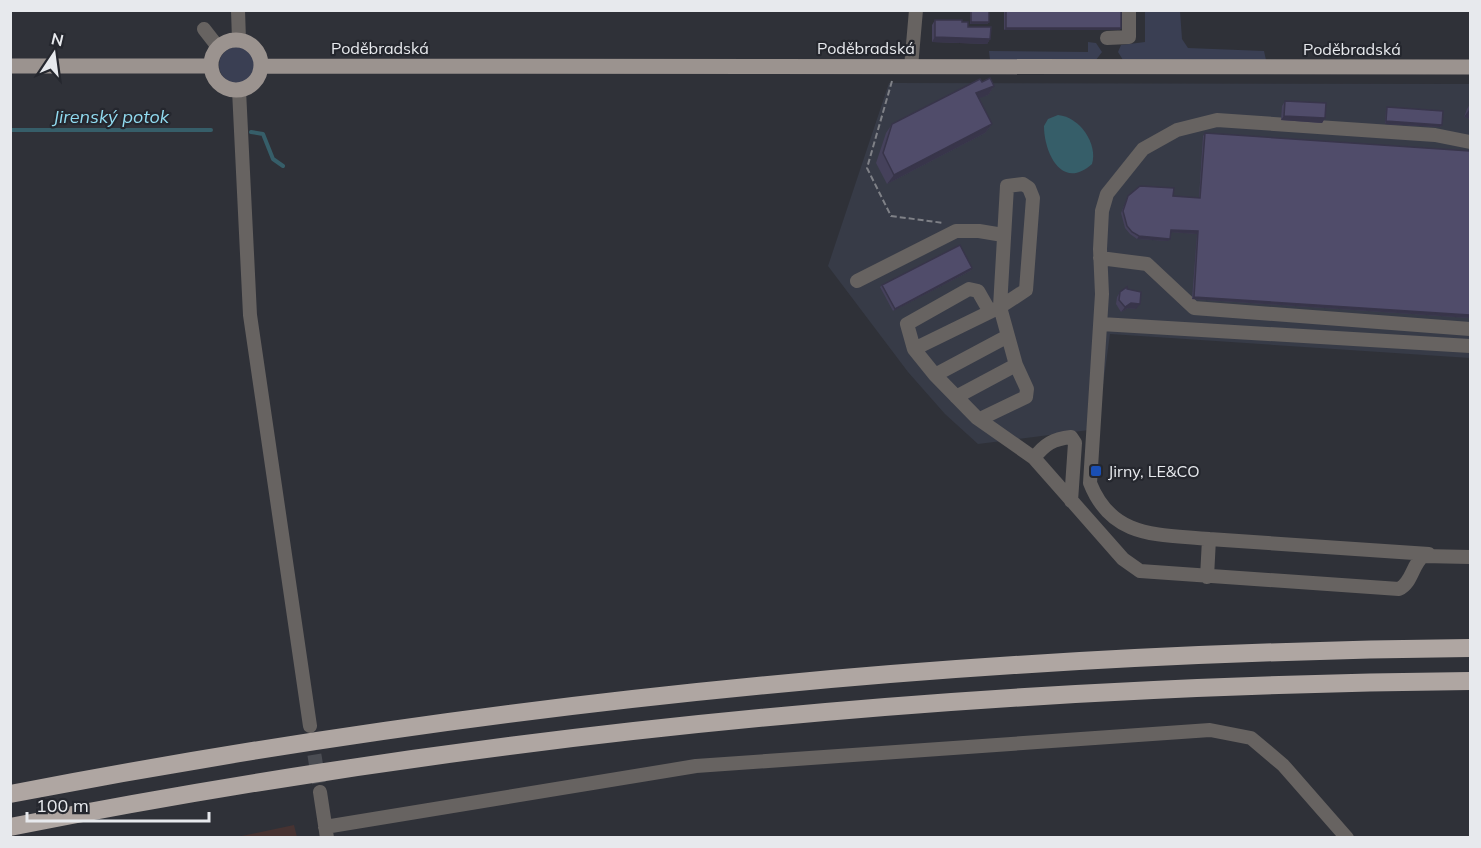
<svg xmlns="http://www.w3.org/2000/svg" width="1481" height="848" font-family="Mulish,sans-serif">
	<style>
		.built { fill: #373b47 }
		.industrial { fill: #473332 }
		.green { fill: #3a3f53 }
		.water { fill: #365e69 }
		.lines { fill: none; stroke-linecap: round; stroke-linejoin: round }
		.stream { stroke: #365e69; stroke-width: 4 }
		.minor-tunnel { stroke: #4b4d53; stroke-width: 14; stroke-dasharray: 14 7; stroke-linecap: butt }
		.path { stroke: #7f8187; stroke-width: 2; stroke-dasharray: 6 3; stroke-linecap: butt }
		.minor { stroke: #676361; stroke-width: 14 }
		.major { stroke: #9b938f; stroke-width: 15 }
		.highway { stroke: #afa6a2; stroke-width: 18 }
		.wall { fill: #45415b }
		.shaded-wall { fill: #38354a }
		.building { fill: #504c6a; stroke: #38354a; stroke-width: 1.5 }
		.transit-dot { fill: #1a4fb4; stroke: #25272e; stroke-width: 2 }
		.labels { text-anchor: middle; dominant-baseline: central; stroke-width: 4.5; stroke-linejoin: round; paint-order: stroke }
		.street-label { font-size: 16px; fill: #e7e9ed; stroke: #25272e }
		.poi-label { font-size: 16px; fill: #e7e9ed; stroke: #25272e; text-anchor: start }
		.water-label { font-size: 18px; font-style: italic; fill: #91dbf0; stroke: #25272e }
	</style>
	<rect width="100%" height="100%" fill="#2f3138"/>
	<!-- built -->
	<path class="built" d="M889,83L1470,84V358L1110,334L1097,429L978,444L945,414L908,372L828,266Z"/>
	<!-- industrial -->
	<path class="industrial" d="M294,825L297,837H237Z"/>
	<!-- green -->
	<path class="green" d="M1145,11H1180L1182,39L1188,48L1264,51L1266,60H1123L1118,52L1121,45L1145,42Z
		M1088,42L1096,43L1102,52L1096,60H990L989,51L1088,52Z
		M219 65a18 18 0 1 1 36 0a18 18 0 1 1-36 0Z"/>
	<!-- water -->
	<path class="water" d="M1058,115C1080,117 1098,144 1092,164C1062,191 1044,153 1044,126L1048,119Z"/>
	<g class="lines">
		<!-- stream -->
		<path class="stream" d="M10,130H211
			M251,132L263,134L273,159L283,166"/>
		<!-- minor-tunnel -->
		<path class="minor-tunnel" d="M311,734L319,783"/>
		<!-- path -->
		<path class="path" d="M892,81L867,168L891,216L944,223"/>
		<!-- minor -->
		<path class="minor" d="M238,10L239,40
			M204,29L218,47
			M1107,38L1129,37V10
			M911,67L916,10
			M239,90L250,315L310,726
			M1100,258L1147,264L1194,308L1470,329
			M857,281L956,231H979L1003,235
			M1101,324L1470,346
			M914,349L907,324L969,289L978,291L990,312
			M935,375L977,418L980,419L1026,397L1027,389L1016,365L1000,307L1007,186L1023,184L1029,188L1033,198L1026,290L1000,307L914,349L935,375L1008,336
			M956,397L1016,365
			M977,418L1034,458L1123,559L1140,571L1399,589C1412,583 1412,565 1423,556L1470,557
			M1034,458C1045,444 1053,439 1071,437L1075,443L1071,501
			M1209,539C1158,534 1112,539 1090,483L1102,294L1100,249L1102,211L1107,194L1143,149L1177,130L1217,120L1435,135L1470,142
			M1207,577L1209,539L1429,554
			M320,792L327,838
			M325,827L696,766L1210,730L1251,738L1283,765L1347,838"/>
		<!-- major -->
		<path class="major" d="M211 65a25 25 0 1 1 50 0a25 25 0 1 1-50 0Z
			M10,66H211
			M262,66L1470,67"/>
		<!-- highway -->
		<path class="highway" d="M10,794C491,701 981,653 1470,648
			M10,827C491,732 981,686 1470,681"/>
	</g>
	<!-- wall -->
	<path class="wall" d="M970,10H989V22L987,24H970Z
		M1004,10H1121V28L1119,30H1004Z
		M935,20L962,22L968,27L990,39L987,44L932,42V25Z
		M982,82L994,86L988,95L979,98L992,124L985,133L887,184L876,163L886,133L892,124Z
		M1285,101L1325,118L1322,123L1281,120L1282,106Z
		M1470,104V119L1464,117L1467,109Z
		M1387,107L1442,125L1440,127L1385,124L1386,109Z
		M1205,133L1470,151V318L1192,299L1197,234L1171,232L1168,241L1137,239L1130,234L1125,228L1121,213L1128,196H1173L1199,198L1203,136Z
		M972,268L970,271L893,311L880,287L882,285Z
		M1127,289L1136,309L1128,308L1121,312L1116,304L1117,297L1120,292Z"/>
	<!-- shaded-wall -->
	<path class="shaded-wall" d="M971,22H989L987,24H970Z
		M1006,28H1121L1119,30H1004Z
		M935,37L990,39L987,44L932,42Z
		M994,86L988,95L969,102L976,93Z
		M1469,110H1470V119L1464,117Z
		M1284,116L1325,118L1322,123L1281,120Z
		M1386,121L1442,125L1440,127L1385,124Z
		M992,124L985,133L887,184L894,175Z
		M1171,230L1198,231L1197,234L1169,232Z
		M1139,236L1170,239L1168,241L1137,239Z
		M972,268L970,271L893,311L895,309Z
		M1194,297L1470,315V318L1192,299Z
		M1131,303L1140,304L1136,309L1128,308L1121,312L1125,307Z"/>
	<!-- building -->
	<path class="building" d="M971,10H989V22H971Z
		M1006,10H1121V28H1006Z
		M935,20H962V22H968V27H991L990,39L935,37Z
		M990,78L994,86L976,93L992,124L894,175L883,153L892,124L980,79L982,82Z
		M1285,101L1326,103L1325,118L1284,116Z
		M1387,107L1443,111L1442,125L1386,121Z
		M1205,133L1470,151V315L1194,297L1198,231L1171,230L1170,239L1139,236L1132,232L1127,226L1123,211L1128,196L1140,186L1174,188L1173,196L1200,198Z
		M960,245L972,268L895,309L882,285Z
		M1127,287V289L1141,292L1140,304L1131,303L1125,307L1119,300L1120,292Z"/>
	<!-- markers -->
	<rect class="transit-dot" x="1090" y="465" width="12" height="12" rx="3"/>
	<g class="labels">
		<!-- street labels -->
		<g class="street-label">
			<text x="380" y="48">Poděbradská</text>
			<text x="866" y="48">Poděbradská</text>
			<text x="1352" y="49">Poděbradská</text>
		</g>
		<!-- poi labels -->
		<g class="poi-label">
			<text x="1108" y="471">Jirny, LE&amp;CO</text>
		</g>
		<!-- water labels -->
		<g class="water-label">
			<text x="111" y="116">Jirenský potok</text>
		</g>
	</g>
	<!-- border -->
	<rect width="1481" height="848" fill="none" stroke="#e7e9ed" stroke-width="24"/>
	<!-- north arrow -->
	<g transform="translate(54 54) rotate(13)" stroke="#25272e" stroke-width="4.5" paint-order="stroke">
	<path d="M0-4.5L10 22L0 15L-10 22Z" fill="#e7e9ed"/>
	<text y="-9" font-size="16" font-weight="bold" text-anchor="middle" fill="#e7e9ed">N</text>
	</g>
	<!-- scale -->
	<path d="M27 812v9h182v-9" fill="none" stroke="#e7e9ed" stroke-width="3"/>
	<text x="36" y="812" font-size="18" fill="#e7e9ed" stroke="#25272e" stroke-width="4.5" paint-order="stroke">100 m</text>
</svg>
